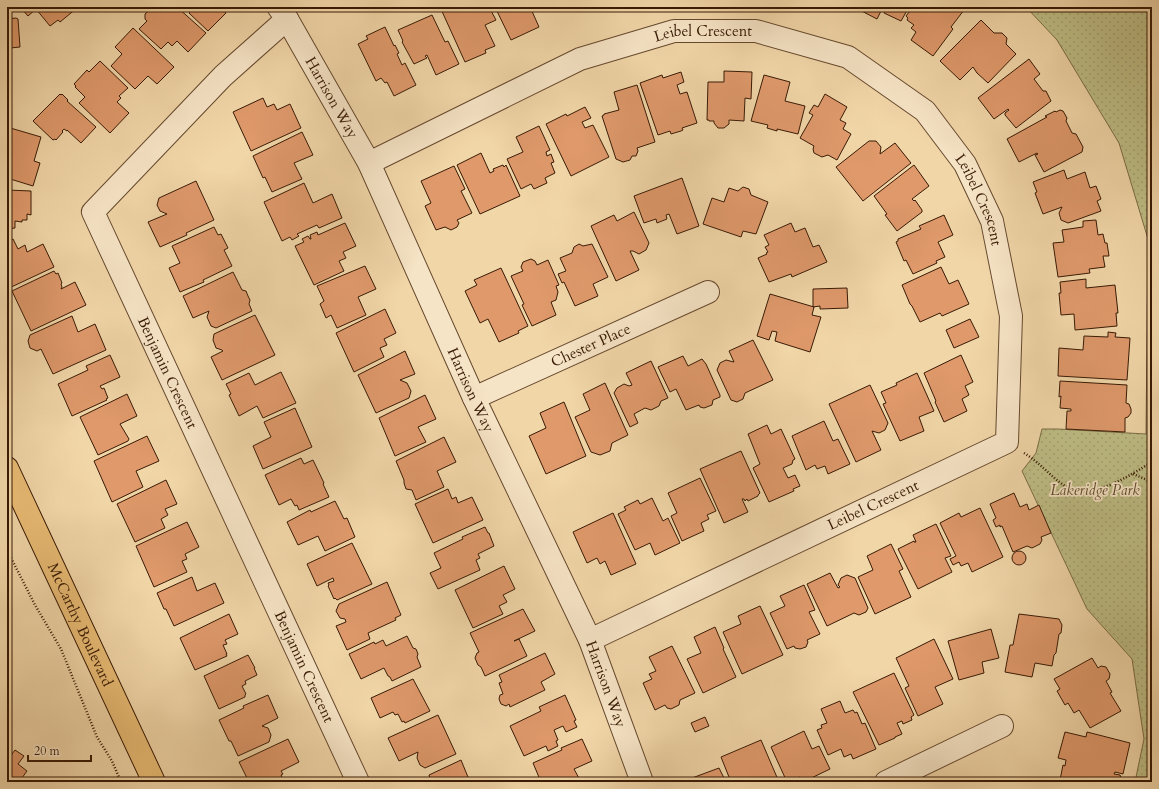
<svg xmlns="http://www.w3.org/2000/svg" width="1159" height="789" font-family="Cardo,serif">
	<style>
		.park { fill: url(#park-dots); stroke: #7b6c45 }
		.building { fill: #df996b; stroke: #381a05 }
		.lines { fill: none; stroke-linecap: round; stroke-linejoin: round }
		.minor-casing { stroke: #66492e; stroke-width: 24 }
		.major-casing { stroke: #381a05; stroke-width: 24 }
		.path { stroke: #381a05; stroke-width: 2.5; stroke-dasharray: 1 2; stroke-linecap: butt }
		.minor { stroke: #f6e4c6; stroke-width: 22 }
		.major { stroke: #e8bb74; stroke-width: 22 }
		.labels { text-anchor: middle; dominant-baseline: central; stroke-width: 3.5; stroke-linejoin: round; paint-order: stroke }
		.street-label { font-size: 15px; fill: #381a05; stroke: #f6e4c6 }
		.park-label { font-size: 15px; font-style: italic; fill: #604b2b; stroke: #f6e4c6 }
	</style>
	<defs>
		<pattern id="park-dots" width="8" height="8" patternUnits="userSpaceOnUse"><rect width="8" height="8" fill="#bebd85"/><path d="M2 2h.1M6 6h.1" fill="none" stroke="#a4a271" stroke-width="1.8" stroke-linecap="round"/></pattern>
	</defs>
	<rect width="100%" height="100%" fill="#f1d6a8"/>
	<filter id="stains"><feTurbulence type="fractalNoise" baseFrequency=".005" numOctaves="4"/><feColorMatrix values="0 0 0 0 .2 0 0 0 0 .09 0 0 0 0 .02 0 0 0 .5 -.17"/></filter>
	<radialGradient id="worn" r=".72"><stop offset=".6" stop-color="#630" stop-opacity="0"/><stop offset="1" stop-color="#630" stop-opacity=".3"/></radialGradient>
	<!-- park -->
	<path class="park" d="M1026,7H1152V782H1135L1144,739L1132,659L1087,609L1022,471L1036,453L1042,429H1058L1146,434L1148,239L1119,143L1057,40Z"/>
	<!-- building -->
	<path class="building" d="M20,7H76L77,8L60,22L58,20L50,26L36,9L28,16Z
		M158,7H177L206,33L188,52L177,41L172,46L168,42L161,49L139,29L147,21L145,19V14L152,8L156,9Z
		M185,7H220L226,13L208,31L189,13L190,12Z
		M440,7H489L496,20L485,25L495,46L485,50L486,53L465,62Z
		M495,7H542L535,11L531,9L539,27L511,40Z
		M854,7H909L901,21L884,13L885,11L882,9L877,19Z
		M913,7H968L965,11L964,10L951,27L953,29L933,56L911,40L916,32L911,28L914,25L907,20L908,18L906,16Z
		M432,15L445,42L448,41L459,64L436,75L427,55L425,56L427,58L414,64L402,42L403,41L398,30Z
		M16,18L18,19L20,47L10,48L11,55H7V19Z
		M981,20L994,33H1002L1007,38L1006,44L1016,54L988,83L977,73L973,67L960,80L940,61Z
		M385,27L394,46L395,45L399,53L397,54L402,65L405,63L416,85L394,96L387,82L385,83L381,78L376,81L358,44L368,39L366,36Z
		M133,28L174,67L157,84L148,76L135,89L111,66L122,54L115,47Z
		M1029,59L1040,74L1034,79L1043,91H1046L1051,101L1016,128L1005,115V113L1009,110L1008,109L994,119L978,98Z
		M100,61L128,88L119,96L121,98L117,102L129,113L110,133L79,103L85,97L75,87L76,86L74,84L87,70L89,72Z
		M724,71L752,72L751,99L745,98L744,121L729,120V124L724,128H718L714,123V121H709V120H707L708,82H724Z
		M681,72L684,82L677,85L680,94L687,92L697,123L682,128L683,130L681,131L671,134L670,131L658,135L640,83L662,75L663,78Z
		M764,75L790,82L785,101L805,106L798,134L777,129V131L767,128L768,125L751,121Z
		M637,85L655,142L637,148L638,151L636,156H632L630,160L623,162L616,159L602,116L604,115V114L619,110L614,92Z
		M60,94L61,95L62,94L68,100L67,101L96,127L81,143L67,130V131L64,129L62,131L63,132L56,140L55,139L53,140L33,121Z
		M825,94L847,107L840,120L846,123L843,129L851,134L837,160L828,155L822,157L814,153L813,149L814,146L800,138L813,115L809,113L814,105L818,107Z
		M263,98L267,107L274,104L277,110L290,104L301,128L251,151L233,112Z
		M585,107L591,118L582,122L585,128L593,125L609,157L571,176L546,124L566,114L567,116Z
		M1060,110L1063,111L1067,118L1066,121L1072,133L1076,134L1083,147L1082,152L1044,172L1035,155L1038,154L1037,153L1019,162L1007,139L1047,117L1045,116L1055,111L1056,112Z
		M539,126L550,150L546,152L547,156L551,154L554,162L551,163L555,173L545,178L547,183L534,189L531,184L521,189L507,159L523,152L516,137Z
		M7,127L41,137L34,161L40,163L33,186L7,178Z
		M302,132L313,155L294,163L302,179L272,192L265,177L263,178L253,156Z
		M869,141H876L881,147L880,154L895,143L911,163L863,201L836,167Z
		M481,153L490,173L494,171L493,169L503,165L504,167L506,165L520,196L480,214L457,165Z
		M914,165L929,186L912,199L914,201L915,200L922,210V212L897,231L885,215L887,214L874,196Z
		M454,166L465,189L461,191L472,213L457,220L459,223L457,227L451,230L445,227L436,230L425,206L431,203L421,181Z
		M1064,170L1067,179L1085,172L1090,188L1096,186L1101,199L1097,201L1101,211L1068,223L1061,220L1059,213L1062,207L1043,214L1035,193L1037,192L1033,182Z
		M682,178L699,226L677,234L669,214L666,215L667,219L657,223L656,219L644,223L634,196Z
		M196,181L214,220L186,233L187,235L160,247L148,222L167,214L160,211L157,205L159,198Z
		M304,183L313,203L332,194L342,218L319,228L317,225L297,234L299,236L292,240L290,237L282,241L264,202Z
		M743,187L749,189L751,195L768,202L756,234L743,231L741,237L703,224L712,198L724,202L729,188L738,191Z
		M7,190L31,191V215L27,214V220H22V222L15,221V228L7,229Z
		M634,212L649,243L646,250L639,254L633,251H630L639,270L616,281L591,226L614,215L617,221Z
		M944,215L953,235L938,242L945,257L936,261L937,263L913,274L906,260L904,261L896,242L898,241V239L921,229L919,226Z
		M1096,220L1098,235L1103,234L1105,243H1107L1109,256H1103L1105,267L1089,269L1090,273L1058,277L1053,243L1064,242L1062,230L1083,227V221Z
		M345,223L356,246L343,252L346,258L339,261L344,271L314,285L295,246L304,242L302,239L308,236L310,239H311L310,235L317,232L318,235Z
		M791,223L795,232L805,228L813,247L819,245L827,262L792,277L791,274L769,282L758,258L767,254L766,253L768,252L765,247L769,245L764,235Z
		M214,227L218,235L221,234L228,248L224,250L232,266L203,280L204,282L180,292L169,268L180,263L172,246Z
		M13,239L18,249L25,245L27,252L43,244L54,267L7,289V242Z
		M579,244L583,246L592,244L608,277L593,284L598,296L575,306L564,282L562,283L558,274L566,271L560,258L572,253L574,247Z
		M531,259L535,261L537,265L548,260L559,285L556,286L558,292L556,300L551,302L556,315L532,326L522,305L524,304L511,276L523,271L521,267L523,262Z
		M365,266L376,289L358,297L366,315L337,328L331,315L326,318L320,304L324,301L317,286Z
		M941,267L949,284L958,280L969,304L942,316L940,313L920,322L912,306L910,304L902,285Z
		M501,268L528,326L518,331L519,333L499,342L488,319L480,323L465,291L477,285L474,280Z
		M54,271L56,274L58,273L62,283L61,284L62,287L61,289L75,282L86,305L31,331L12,291Z
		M233,272L242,290L246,291L248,296L250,300L249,304L252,311L216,328L211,326L207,317L209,311L193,318L183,296Z
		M1086,279V288L1115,285L1118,313H1116L1117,326L1075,330L1074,314L1061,315L1059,293H1061L1060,282Z
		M847,288L848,308L820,309V306L813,307V289Z
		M770,294L814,307L812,315L821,317L810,352L775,341L777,332L772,331L769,340L757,336Z
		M385,309L396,333L384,339L387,345L380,348L384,357L354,372L336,333Z
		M255,315L275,355L222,380L211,357L223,351L222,350L216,348L213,340L214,334Z
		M72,316L78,332L95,324L106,350L53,374L41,349L37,351L30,348L28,341L30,335Z
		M970,319L979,337L954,348L946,330Z
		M1108,332L1116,333L1115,337L1130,338L1127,380L1058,376L1059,348L1083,350L1084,336L1108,337Z
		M753,340L773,380L745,393L743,399L737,402L731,400L717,370L720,363L726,360L734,362L729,351Z
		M405,351L415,374L400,380L407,383L411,391L409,398L376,413L358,375Z
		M110,355L120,377L100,386L102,389L104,388L108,398L106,399L107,400L72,416L58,384L88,370L86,366Z
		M961,355L973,382L965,386L969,395L962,399L967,411L944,422L935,402L936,401L924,373Z
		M683,356L688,366L702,359L706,364L720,395V397L713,400L712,405L704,408L700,407L699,405L686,410L676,389L670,392L658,367Z
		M651,361L668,398L661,401L659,406L651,410L645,408L634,414L638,423L630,427L614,393L617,388L624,384L629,386L632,385L626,373Z
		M281,372L296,403L263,418L257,406L239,416L229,395L231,394L226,384L249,373L255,385Z
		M917,373L934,411L919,417L924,431L900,441L883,404L886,403L881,392L897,385L896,383Z
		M1060,381L1127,385L1126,403L1129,404L1131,409V413L1128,417L1125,418V432L1066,429L1067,411H1071V409L1060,408L1061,396L1059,397Z
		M605,383L628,435L612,443L610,451L600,455L591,452L575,417L590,410L583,394Z
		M870,385L888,423L885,430L879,433L872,431L881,450L856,462L829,404Z
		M127,394L137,416L120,424L129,439L128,441L98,455L80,417Z
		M425,395L436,419L418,427L426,442L395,456L379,418Z
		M564,402L586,456L546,474L529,436L546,428L540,413Z
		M295,408L312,447L263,469L253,446L271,437L264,422Z
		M824,421L833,441L838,439L850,464L828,474L825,466L817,469L815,465L806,470L792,436Z
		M767,425L771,434L781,429L795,459L793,460L792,464L783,468L788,478L795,475L800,486L793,489L794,491L769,502L753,468L760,464L748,434Z
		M147,436L159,461L136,471L143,487L112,502L94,461Z
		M444,437L456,462L437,471L444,487L416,500L412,490L406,489L404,483V480L396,461Z
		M741,451L760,493L758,495V496L748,501L747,499L745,501L744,499H742L748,512L724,523L700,469Z
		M301,458L304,464L313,460L324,483L323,484L329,497L299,510L297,505L295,506L291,499L279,505L265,475Z
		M700,478L716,511L707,515L709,519L701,523L704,531L682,541L671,516L677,513L668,493Z
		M166,480L177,504L165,509L168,515L161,519L165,528L135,542L117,504Z
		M448,489L452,499L456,497L458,503L472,497L483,520L433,543L415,504Z
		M1014,493L1020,507L1027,504L1029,510L1039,505L1051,533L1041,537L1042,540L1040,544L1032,548L1027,546L1013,552L1002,526L1000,527V525L996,527L993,520L996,518L990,504Z
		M652,498L663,521L668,518L680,543L655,555L650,543L635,550L618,514L626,510L624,507L638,500L640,504Z
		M335,501L344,519L347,518L355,537L325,551L318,536L298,545L287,522L310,510L311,512Z
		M980,508L1003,557L972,572L968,563L961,566L959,562L953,565L950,559L956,556L940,523L959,513L961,517Z
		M613,513L636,564L611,575L605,561L600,564L597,558L587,563L573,532Z
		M187,522L199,547L185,554L187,559L182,561L187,572L154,587L136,546Z
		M936,524L951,556L945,558L952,572L918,589L898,549L914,541V542H916L913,535Z
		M485,527L488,533H489L494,546L478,554L480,558L476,560L480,570L438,589L430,573L441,568L434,553L463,539L462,537Z
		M352,543L372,584L337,600L335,598L334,599L328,586L329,585L328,583L334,581L333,578L317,586L307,564Z
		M891,544L903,569L899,571L911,597L875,614L858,577L873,570L867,556Z
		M1012 558a7 7 0 1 1 14 0a7 7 0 1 1-14 0Z
		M504,566L515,589L503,595L507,602L499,606L503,614L473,628L455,590Z
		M830,573L838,588L840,587L838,585L841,578L847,575L855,578L868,608L866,612L859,615L854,613L827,626L807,584Z
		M192,577L197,591L215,583L224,603L174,626L166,609H164L157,593Z
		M387,582L401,615L395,618L396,620L368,633L370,639L347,650L336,626L346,622L345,619L340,618L336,611L339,604Z
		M804,585L815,610L809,612L820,634L807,640L808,642L806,647L800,649L795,648L794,646L787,649L770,613L785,606L780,596Z
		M760,606L783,655L742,674L723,632L741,624L738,616Z
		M523,609L535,631L514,641L519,639L527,656L485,676L481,667L478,665L475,658L477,653L479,652L470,633Z
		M229,614L238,634L225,640L227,644L223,645L227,654H226L227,656L195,670L180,638Z
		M1019,614L1059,619L1062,625L1061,633L1059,634L1056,653L1054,655L1052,666L1035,663L1032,677L1005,672L1010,645H1013Z
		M715,627L724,648L723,649L736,677L703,693L687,659L701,653L694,637Z
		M991,629L999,658L982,662L984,673L959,680L948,641Z
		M407,636L413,648L416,649L418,654L417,657L421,667L392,681L390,677L388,676L384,668L361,679L349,654L374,642L375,644L383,640L386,646Z
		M934,639L953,679L935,687L943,704L918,716L905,688L909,686L896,658Z
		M672,646L695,693L680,700L679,705L671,709L667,708L665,705L655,710L643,683L652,679L649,674L656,671L649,657Z
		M545,653L555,674L541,682L545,690L510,707L509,704L506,706L501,704L499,699L500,695L503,694L499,683L502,682L499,675Z
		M248,655L255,668H254L257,675L245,681L246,684L242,686L246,694L245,695V697L219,709L204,676Z
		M1092,658L1098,668L1101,666L1106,667L1110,674L1109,679L1106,681L1112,692L1110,693L1121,711L1090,728L1079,710L1074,713L1068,703L1065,705L1057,691L1060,689L1054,679Z
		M894,673L914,715L911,717L912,720L903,724L902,721L897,723L902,734L895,737V738L879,745L853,692Z
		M413,679L430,711L405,723L404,721L402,722L398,714L395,715L393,712L380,718L371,698Z
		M268,695L278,718L262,726L268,728L271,735L269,742L238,756L231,741H229L219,720L244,708L243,706Z
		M565,695L576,720L574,721L577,727L566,732L563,726L554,730L558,740L556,741L558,746L548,751L546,746L524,756L510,726L541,711L539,707Z
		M840,701L845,713L853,710L855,713L857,712L862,724L865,723L876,749L853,759L851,754L844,757L841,749L828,755L817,730L822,728L821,725L827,723L821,709Z
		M438,715L456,754L425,768L420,765L417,758L418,752L399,761L388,738Z
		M705,717L709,726L695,732L691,723Z
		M804,731L812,749L819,746L830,769L803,782L800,777L787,782L771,747Z
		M1065,732L1086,737L1087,732L1130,743L1123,774L1115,772L1114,774L1120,775L1123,782H1061L1060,780L1063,765L1065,766L1066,760L1058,758Z
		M288,739L299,762L281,771L283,774L281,775L284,782H249L239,762Z
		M582,739L592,761L574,769L581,782H541L533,763L562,750L561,748Z
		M761,740L779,782H731L721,757Z
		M15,750L24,756L18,764L27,771L19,782H7V756L9,758Z
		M461,760L470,782H431L429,775Z
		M719,768L725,780H726L727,782L684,781Z"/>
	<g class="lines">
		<!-- minor casing -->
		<g class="minor-casing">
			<g id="minor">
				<path id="s1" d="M279,8L287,19L369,163L474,398L590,640L642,782"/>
				<path id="s2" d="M287,19L223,76L93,212L358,782"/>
				<path id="s3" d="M369,163L580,59L674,31H756L848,57L925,111L965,164L992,221L1011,316L1007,442L590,640"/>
				<path id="s4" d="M474,398L708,292"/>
				<path d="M886,782L1002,726"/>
			</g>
		</g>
		<!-- major casing -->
		<g class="major-casing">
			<g id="major">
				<path id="s5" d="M7,468L154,782"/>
			</g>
		</g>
		<!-- path -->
		<path class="path" d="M1024,453C1039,462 1050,476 1065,486C1091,502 1130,475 1152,462
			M1133,474L1152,482
			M7,550L35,605L61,649L97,737L112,761L121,782"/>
		<!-- minor -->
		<use href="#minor" class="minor"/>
		<!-- major -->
		<use href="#major" class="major"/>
	</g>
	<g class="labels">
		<!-- street labels -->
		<g class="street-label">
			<text stroke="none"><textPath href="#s3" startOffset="362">Leibel Crescent</textPath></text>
			<text stroke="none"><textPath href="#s1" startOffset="104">Harrison Way</textPath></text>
			<text stroke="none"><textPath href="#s3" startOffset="710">Leibel Crescent</textPath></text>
			<text stroke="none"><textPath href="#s4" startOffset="128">Chester Place</textPath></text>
			<text stroke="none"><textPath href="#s2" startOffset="451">Benjamin Crescent</textPath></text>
			<text stroke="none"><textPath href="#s1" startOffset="428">Harrison Way</textPath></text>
			<text transform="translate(873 505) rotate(-25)">Leibel Crescent</text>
			<text stroke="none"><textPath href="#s5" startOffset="173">McCarthy Boulevard</textPath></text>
			<text stroke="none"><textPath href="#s2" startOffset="775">Benjamin Crescent</textPath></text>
			<text stroke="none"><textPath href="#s1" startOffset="752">Harrison Way</textPath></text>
		</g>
		<!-- park labels -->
		<g class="park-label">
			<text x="1095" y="490">Lakeridge Park</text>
		</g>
	</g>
	<!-- margin -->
	<rect width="1159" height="789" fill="none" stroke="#f1d6a8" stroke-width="24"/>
	<rect x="8" y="8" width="1143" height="773" fill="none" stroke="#381a05" stroke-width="2"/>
	<rect x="12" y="12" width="1135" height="765" fill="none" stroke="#381a05"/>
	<!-- scale -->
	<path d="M28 755v6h63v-6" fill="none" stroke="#381a05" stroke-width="2"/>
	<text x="34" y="755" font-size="12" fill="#381a05" stroke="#f6e4c6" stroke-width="3" paint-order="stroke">20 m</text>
	<rect width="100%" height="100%" filter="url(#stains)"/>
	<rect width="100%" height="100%" fill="url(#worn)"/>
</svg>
